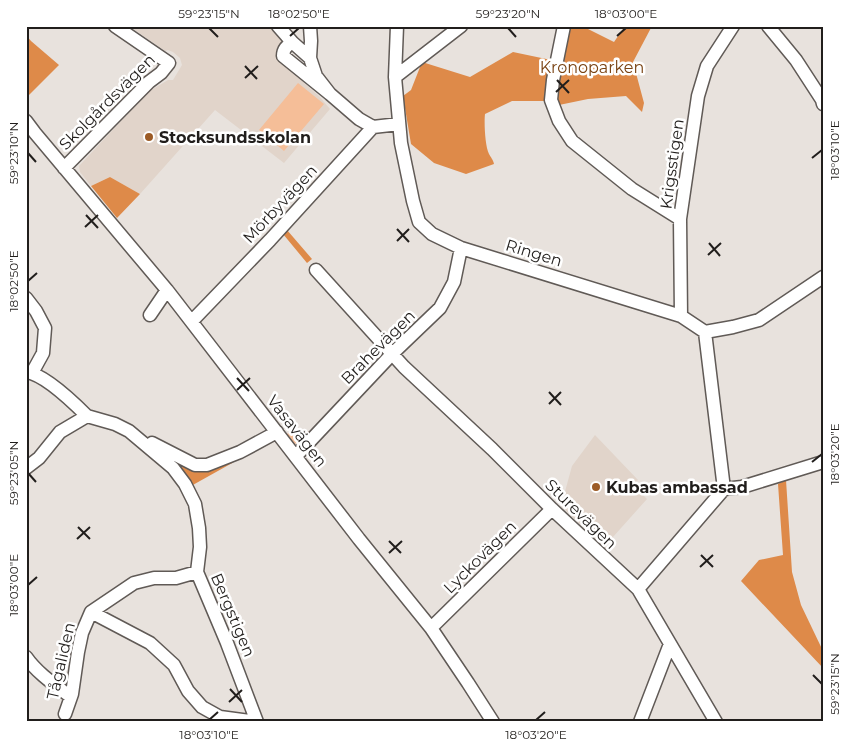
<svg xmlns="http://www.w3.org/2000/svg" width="849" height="748" font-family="Montserrat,sans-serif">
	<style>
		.built { fill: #e1d4ca }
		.green { fill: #f5be98 }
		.forest { fill: #de8a49 }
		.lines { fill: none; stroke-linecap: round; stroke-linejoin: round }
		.minor-casing { stroke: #605a56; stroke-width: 15 }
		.minor { stroke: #fff; stroke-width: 12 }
		.ticks { fill: none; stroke: #211e1c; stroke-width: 2 }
		.poi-dot { fill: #9c5b26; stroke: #fff; stroke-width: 2 }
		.labels { text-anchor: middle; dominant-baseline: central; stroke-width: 5; stroke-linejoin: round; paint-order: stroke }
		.park-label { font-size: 16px; fill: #794212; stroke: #fff }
		.street-label { font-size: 16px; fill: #211e1c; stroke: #fff }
		.poi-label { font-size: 16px; font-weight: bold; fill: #211e1c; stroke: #fff; text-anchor: start }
		.neatline { fill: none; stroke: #211e1c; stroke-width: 2 }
		.ticks-label { font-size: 12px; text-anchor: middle; fill: #211e1c }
	</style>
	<rect width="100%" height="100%" fill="#e8e2dd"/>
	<!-- built -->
	<path class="built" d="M129,26H274L287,40L277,54L306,80L304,83L319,96L330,109L284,163L215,110L140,194L110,177L91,186L80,172L79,166L148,92L168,80H173L182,65L180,58L173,52L168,50L165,51Z
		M595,435L638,480L633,485L647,499L613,537L605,548L561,506L572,466Z"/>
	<!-- green -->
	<path class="green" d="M298,83L324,104L284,151L259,130Z
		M314,431L302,442L294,444L284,434Z"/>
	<!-- forest -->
	<path class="forest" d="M566,26H582L614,42L625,26H652L633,62L644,103L642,112L626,96L588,99L559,105L557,92Z
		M26,35L31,41L59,65L27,97L26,94Z
		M513,52L551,60L546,101H512L485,114C484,123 485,146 489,154C491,158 493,159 494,164L466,174L434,163L411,144L403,96L411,90L422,62L470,77Z
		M110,177L140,194L117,218L91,186Z
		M287,230L312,259L307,263L283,234Z
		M166,457L202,472L234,462L191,486Z
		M786,480L792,572L801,605L823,651V668L741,581L759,560L783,555L778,484Z"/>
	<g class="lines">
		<!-- minor casing -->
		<g class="minor-casing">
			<path id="minor" d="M278,26L292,42
				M397,26L395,77L401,143L413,201L419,222L432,234L461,248L681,316L705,332L733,327L759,320L823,277
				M564,26L553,80L551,100L559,121L572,141L632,189L680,219
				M768,26L796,60L822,100L823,104
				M310,58L311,41L310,26
				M395,77L461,26
				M330,94L283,56C283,49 287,46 292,42L310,58L316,76L330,94L359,119L373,127
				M26,121L35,133L167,290L359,539L431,628L468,683L493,722
				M64,168L149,82L161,73L169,63L115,26
				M316,270L404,367L492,449L552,509L638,589L716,722
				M26,298L36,311L45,328L43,353L32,373
				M150,315L167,290
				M681,316L680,219L698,96L707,66L733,26
				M192,321L270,240L373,127L399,124
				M26,372C44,374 74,403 87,416
				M152,443L195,465H207L240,452L277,432
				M296,456L392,354L440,308L454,282L461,248
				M26,468L39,458L60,432L87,416L115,424L129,431L173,468L185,484L195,504L199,528L200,547L197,572L227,643L257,722
				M724,489L742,487L823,462
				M638,589L724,489L705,332
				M91,612L150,643L174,665L188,691L202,707L220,717L257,722
				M431,628L552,509
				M26,657C37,673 55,685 71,697
				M65,714L72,694L78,652L82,633L91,612L134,583L154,578H176L197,572
				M640,722L670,644"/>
		</g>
		<!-- minor -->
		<use href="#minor" class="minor"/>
	</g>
	<!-- ticks -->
	<path class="ticks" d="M209,28L218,37M508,28L516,37M290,36L299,28M617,36L626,28M245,66L257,79M245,78L258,66M557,80L569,93M556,92L569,80M28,153L36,162M812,158L822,150M86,215L98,228M85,227L98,215M397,229L409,242M397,241L409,229M709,243L720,256M708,255L721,243M28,281L37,273M237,378L249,391M237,390L250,378M549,392L561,405M549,404L561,392M812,462L822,454M28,473L36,482M78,527L90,539M77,539L90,527M389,541L401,553M389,553L402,541M701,555L713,567M700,567L713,555M28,585L37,577M813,675L822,684M230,689L242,702M229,702L242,690M209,720L218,712M536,720L545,712"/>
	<!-- markers -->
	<g class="poi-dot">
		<circle cx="149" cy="137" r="5"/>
		<circle cx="596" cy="487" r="5"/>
	</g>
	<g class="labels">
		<!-- park labels -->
		<g class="park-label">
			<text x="592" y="67">Kronoparken</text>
		</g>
		<!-- street labels -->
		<g class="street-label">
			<text transform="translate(107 102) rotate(-45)">Skolgårdsvägen</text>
			<text transform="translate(672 164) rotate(-82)">Krigsstigen</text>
			<text transform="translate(280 204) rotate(-47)">Mörbyvägen</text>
			<text transform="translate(534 253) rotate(17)">Ringen</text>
			<text transform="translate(378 347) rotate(-45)">Brahevägen</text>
			<text transform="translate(297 431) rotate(52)">Vasavägen</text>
			<text transform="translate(581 514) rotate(44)">Sturevägen</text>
			<text transform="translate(480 557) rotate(-45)">Lyckovägen</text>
			<text transform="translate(233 615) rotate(67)">Bergstigen</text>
			<text transform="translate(61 661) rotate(-77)">Tågaliden</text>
		</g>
		<!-- poi labels -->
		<g class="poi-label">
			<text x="159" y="137">Stocksundsskolan</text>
			<text x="606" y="487">Kubas ambassad</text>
		</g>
	</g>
	<!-- border -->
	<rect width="849" height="748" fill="none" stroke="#ffffff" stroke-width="55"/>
	<rect x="28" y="28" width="794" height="692" class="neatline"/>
	<g class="ticks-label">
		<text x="209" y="18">59°23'15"N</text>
		<text x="299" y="18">18°02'50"E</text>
		<text x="508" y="18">59°23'20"N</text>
		<text x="626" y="18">18°03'00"E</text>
		<text transform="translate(835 150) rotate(-90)" y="4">18°03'10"E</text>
		<text transform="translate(14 153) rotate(-90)" y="4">59°23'10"N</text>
		<text transform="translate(14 281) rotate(-90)" y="4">18°02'50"E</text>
		<text transform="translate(835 454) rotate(-90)" y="4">18°03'20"E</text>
		<text transform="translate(14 473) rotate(-90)" y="4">59°23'05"N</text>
		<text transform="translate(14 585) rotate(-90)" y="4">18°03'00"E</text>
		<text transform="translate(835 684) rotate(-90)" y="4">59°23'15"N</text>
		<text x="209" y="739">18°03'10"E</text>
		<text x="536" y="739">18°03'20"E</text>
	</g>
</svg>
